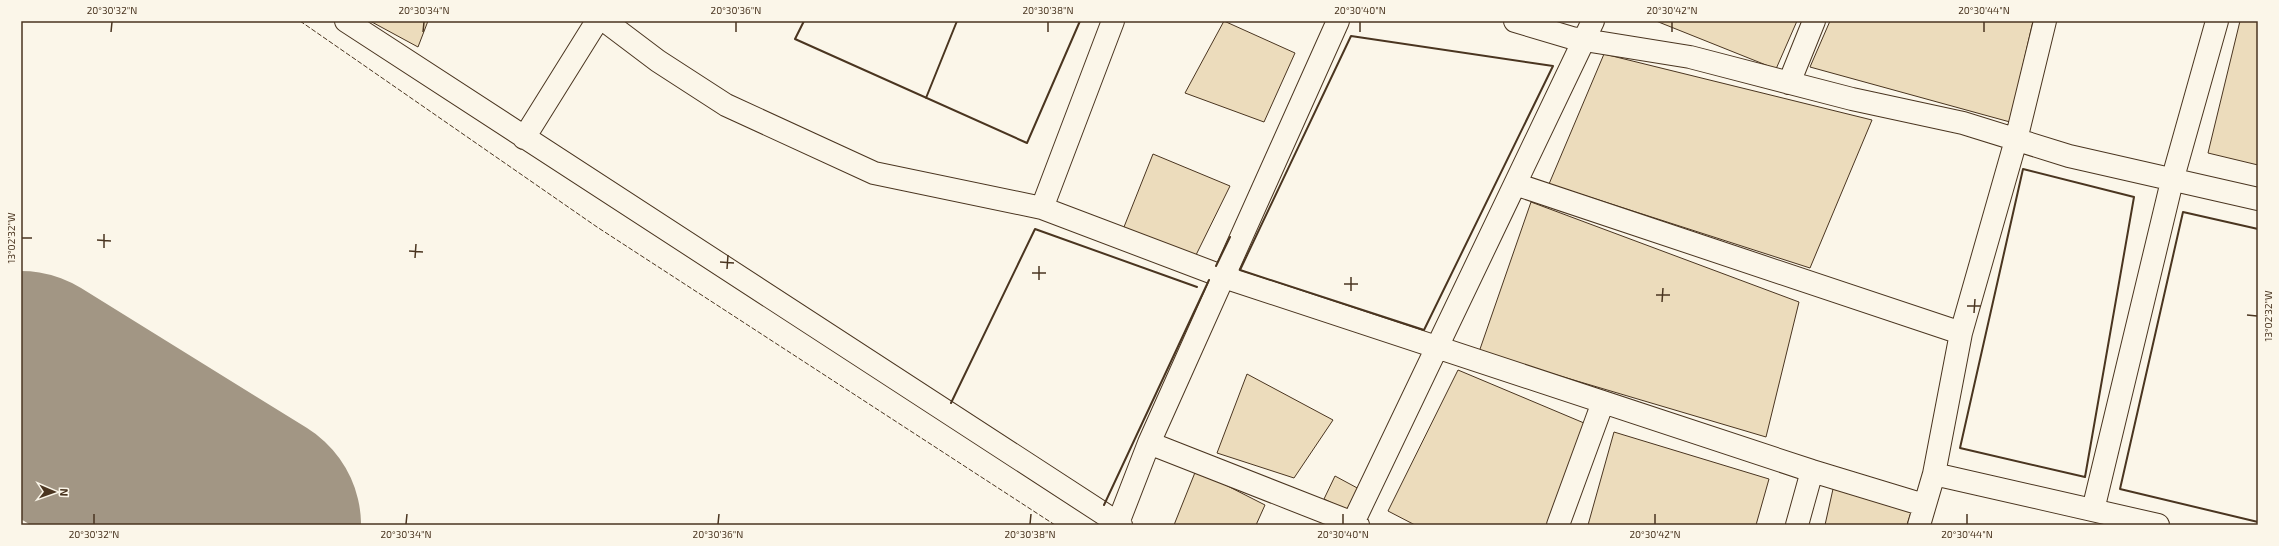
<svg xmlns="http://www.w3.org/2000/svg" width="2279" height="546" font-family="'Exo 2',sans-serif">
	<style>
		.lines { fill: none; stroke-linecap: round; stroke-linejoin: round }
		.runway { stroke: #a29684; stroke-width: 228 }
		.building { fill: #ecdcbc; stroke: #4a3520 }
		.street-casing { stroke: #4a3520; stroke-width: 24 }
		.street { stroke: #fbf6e9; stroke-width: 22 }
		.fence { stroke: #4a3520; stroke-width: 1; stroke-dasharray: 5 2; stroke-linecap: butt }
		.wall { stroke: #4a3520; stroke-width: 2 }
		.ticks { fill: none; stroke: #4a3520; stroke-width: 1.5 }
		.neatline { fill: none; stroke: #4a3520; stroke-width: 1.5 }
		.ticks-label { font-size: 10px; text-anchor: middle; fill: #4a3520 }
	</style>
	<rect width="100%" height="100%" fill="#fbf6e9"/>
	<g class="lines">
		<!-- runway -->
		<path class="runway" d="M21,385L247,525"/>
	</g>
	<!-- building -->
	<path class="building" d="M370,21H428L418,47Z
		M1224,21L1295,53L1264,122L1185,93Z
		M1656,21H1797L1776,69Z
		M1830,21H2033L2010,122L1810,67Z
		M2240,21H2258V165L2208,153Z
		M1604,54L1872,120L1810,268L1549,184Z
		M1153,154L1230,186L1196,255L1122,232Z
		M1531,202L1799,302L1766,437L1479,352Z
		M1458,370L1584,423L1552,525H1415L1388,511Z
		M1247,374L1333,420L1294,478L1217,453Z
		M1614,432L1769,479L1756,525H1588Z
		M1196,470L1265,505L1256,525H1174Z
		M1335,476L1361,490L1350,512L1324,499Z
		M1833,489L1912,509L1907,525H1825Z"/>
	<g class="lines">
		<!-- street casing -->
		<g class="street-casing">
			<path id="street" d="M346,21L1121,525
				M605,21L658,61L726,105L874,173L1042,208L1224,277L1812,471L1924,505
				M1515,21L1572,38L1690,57L1852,99L1963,123L2069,156L2258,199
				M2045,21L2016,140L1961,333L1934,474L2158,525
				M1789,83L1814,21
				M524,138L597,21
				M1515,184L1961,333
				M1042,208L1113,21
				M1149,443L1358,525
				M2093,510L2172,181L2217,21
				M1118,523L1149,443L1338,21
				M1352,525L1593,21
				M1558,525L1603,402
				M1797,525L1812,471
				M1919,525L1934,474"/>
		</g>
		<!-- street -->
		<use href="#street" class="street"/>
		<!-- fence -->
		<path class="fence" d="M300,21L597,227L1055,525"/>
		<!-- wall -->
		<path class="wall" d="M804,21L795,39L1027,143L1080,21
			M1351,36L1553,66L1424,330L1240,270Z
			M926,98L957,21
			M2023,169L2134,197L2085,477L1960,448Z
			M2258,229L2183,212L2120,489L2258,522
			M1216,266L1230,237
			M951,403L1035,229L1197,287
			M1104,505L1209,280
			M1933,525H1939"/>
	</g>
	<!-- ticks -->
	<path class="ticks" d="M111,32L112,22M423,32L424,22M736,32V22M1048,32V22M1360,32V22M1672,32V22M1984,32V22M22,238H32M97,240L111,241M104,248V234M409,251L423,252M415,258L416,244M720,262L734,263M727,269L728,255M1032,273H1046M1039,280V266M1344,284H1358M1351,291V277M1656,295H1670M1662,302L1663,288M1967,306H1981M1974,313L1975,299M2247,315L2257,316M94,524V514M406,524L407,514M718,524L719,514M1030,524L1031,514M1343,524V514M1655,524V514M1967,524V514"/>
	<!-- border -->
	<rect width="2279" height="546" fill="none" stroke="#fbf6e9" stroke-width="44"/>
	<!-- north arrow -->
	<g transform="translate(54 492) rotate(92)" stroke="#fbf6e9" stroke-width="3" paint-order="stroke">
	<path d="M0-3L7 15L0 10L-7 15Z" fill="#4a3520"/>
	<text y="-6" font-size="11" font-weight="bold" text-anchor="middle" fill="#4a3520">N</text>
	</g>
	<rect x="22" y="22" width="2235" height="502" class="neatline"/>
	<g class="ticks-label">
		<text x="112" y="14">20°30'32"N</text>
		<text x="424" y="14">20°30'34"N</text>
		<text x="736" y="14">20°30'36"N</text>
		<text x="1048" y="14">20°30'38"N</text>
		<text x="1360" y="14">20°30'40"N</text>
		<text x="1672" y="14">20°30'42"N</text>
		<text x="1984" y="14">20°30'44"N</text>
		<text transform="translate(11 238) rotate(-90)" y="4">13°02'32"W</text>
		<text transform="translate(2268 316) rotate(-90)" y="4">13°02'32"W</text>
		<text x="94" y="538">20°30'32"N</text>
		<text x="406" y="538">20°30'34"N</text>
		<text x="718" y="538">20°30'36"N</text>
		<text x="1030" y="538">20°30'38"N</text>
		<text x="1343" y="538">20°30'40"N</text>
		<text x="1655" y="538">20°30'42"N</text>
		<text x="1967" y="538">20°30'44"N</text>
	</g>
</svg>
